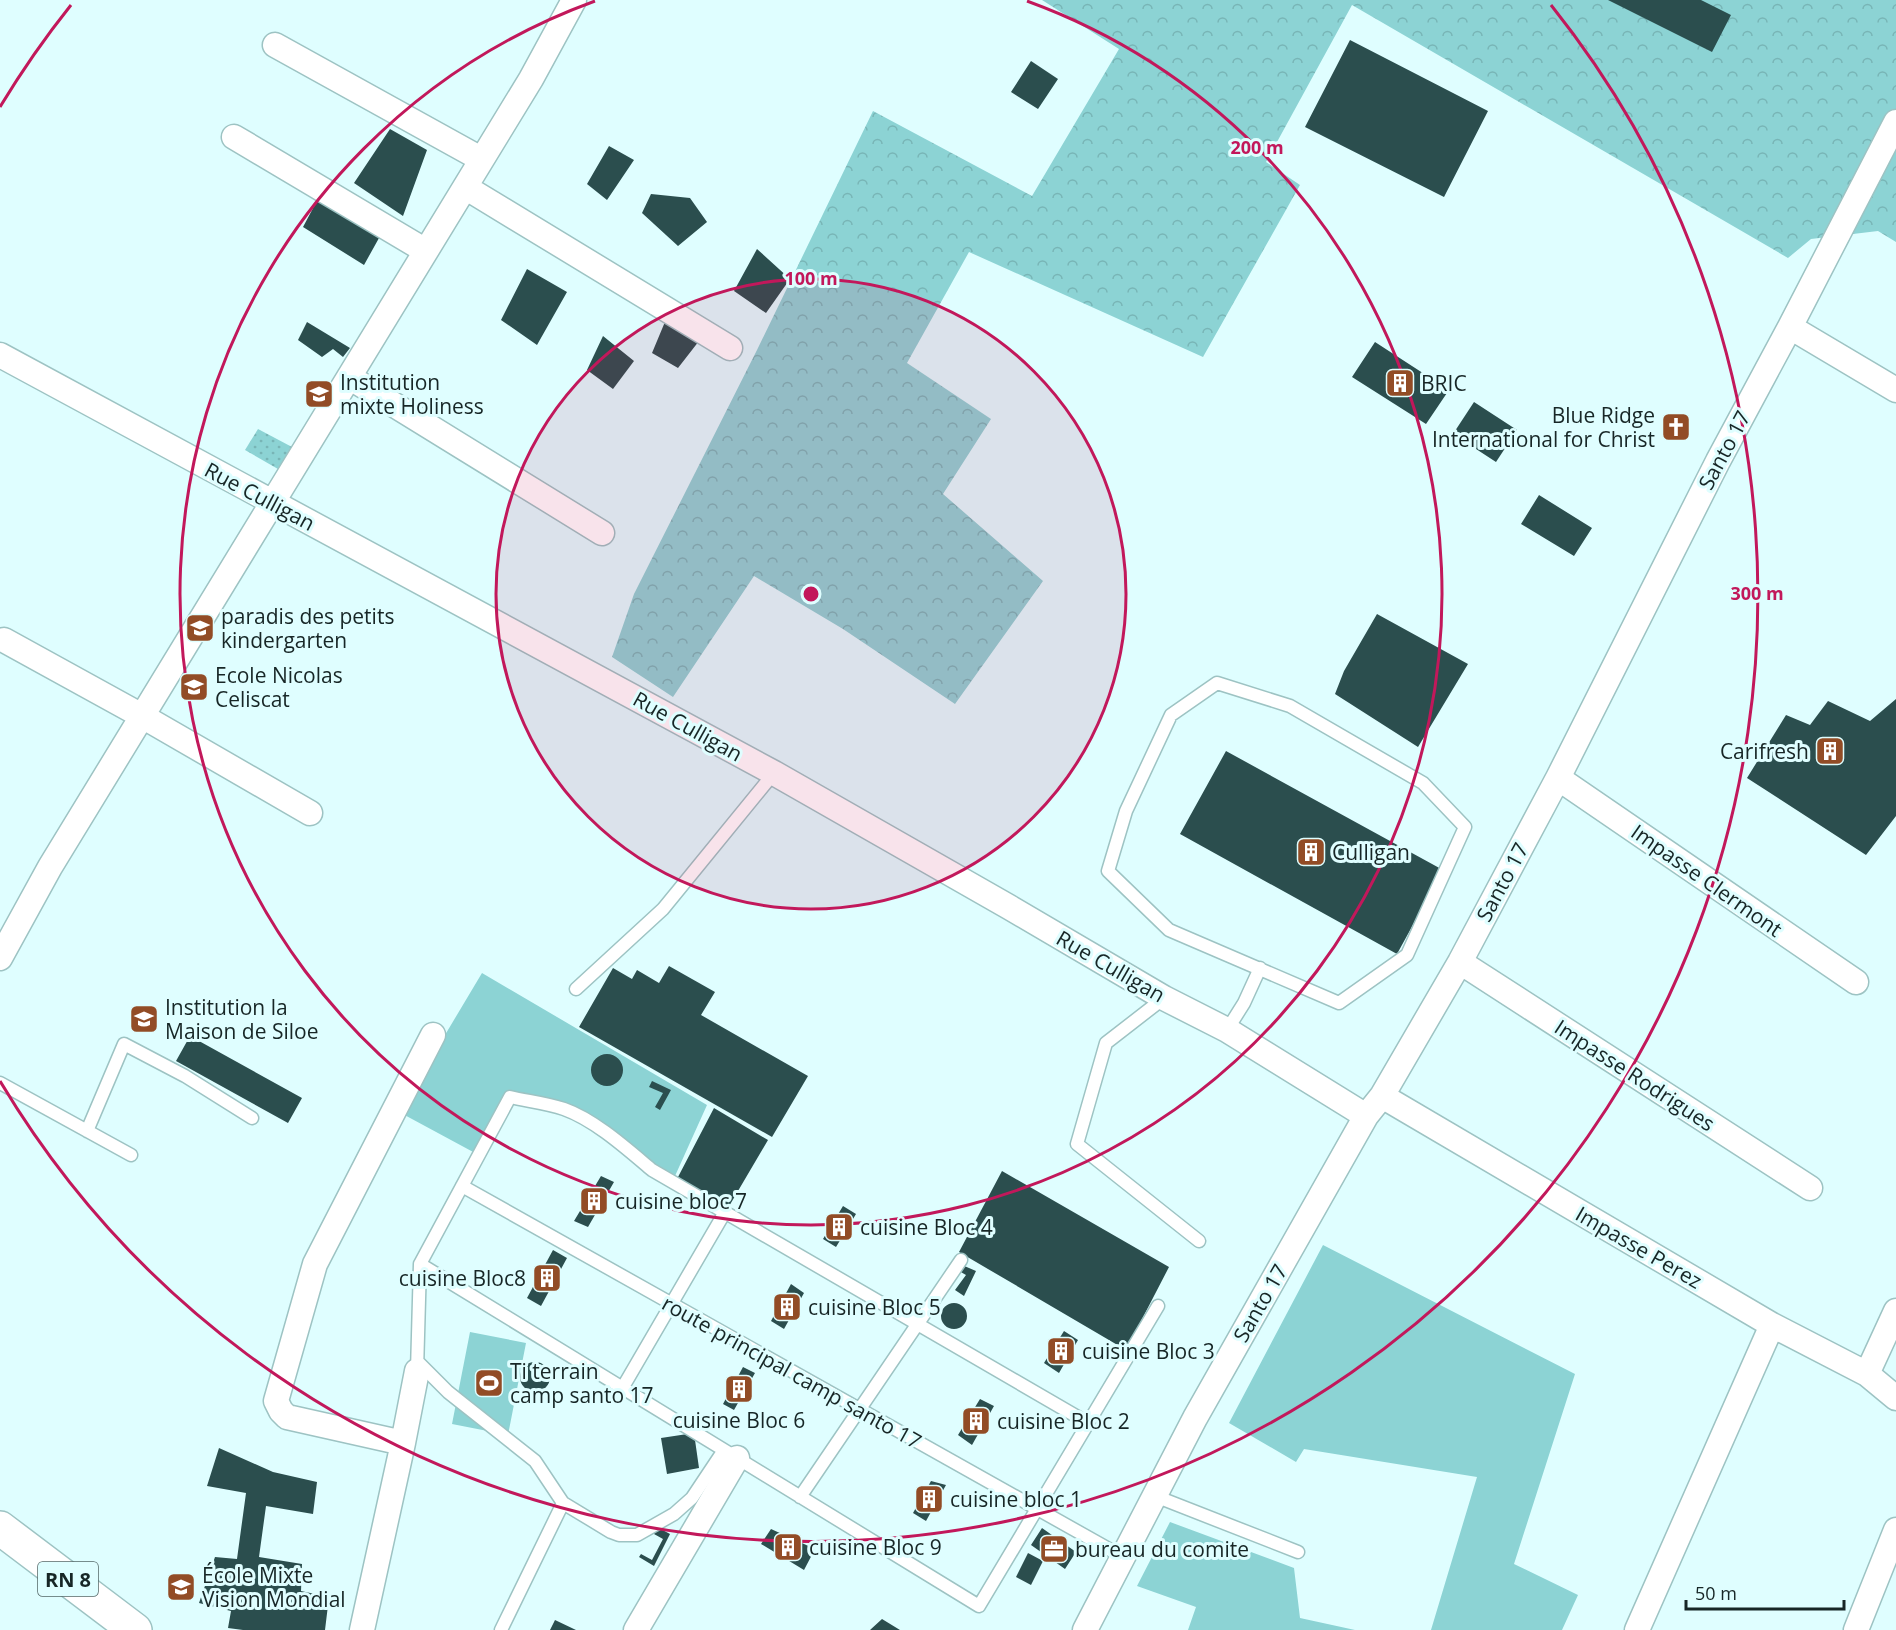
<svg xmlns="http://www.w3.org/2000/svg" width="1896" height="1630" font-family="'Open Sans',sans-serif">
	<style>
		.green { fill: #8cd3d4 }
		.forest { fill: url(#forest-crowns) }
		.park { fill: url(#park-dots) }
		.building { fill: #2b4e4e }
		.lines { fill: none; stroke-linecap: round; stroke-linejoin: round }
		.service-casing { stroke: #9dc3c3; stroke-width: 15 }
		.minor-casing { stroke: #9dc3c3; stroke-width: 27 }
		.primary-casing { stroke: #9dc3c3; stroke-width: 36 }
		.service { stroke: #fff; stroke-width: 12 }
		.minor { stroke: #fff; stroke-width: 24 }
		.primary { stroke: #fff; stroke-width: 33 }
		.ring { fill: none; stroke: #c2185b; stroke-width: 3 }
		.labels { text-anchor: middle; dominant-baseline: central; stroke-width: 6; stroke-linejoin: round; paint-order: stroke }
		.shield { fill: #dffeff; stroke: #536767; stroke-width: 1.5 }
		.shield-label { font-size: 20px; font-weight: bold; fill: #172626 }
		.poi-label { font-size: 21px; fill: #172626; stroke: #dffeff; text-anchor: start }
		.street-label { font-size: 21px; fill: #172626; stroke: #dffeff }
		.centre { fill: #c2185b; stroke: #dffeff; stroke-width: 3 }
		.ring-label { font-size: 18px; text-anchor: middle; font-weight: bold; fill: #c2185b; stroke: #dffeff; stroke-width: 6; stroke-linejoin: round; paint-order: stroke }
	</style>
	<defs>
		<pattern id="forest-crowns" width="20" height="18" patternUnits="userSpaceOnUse" patternTransform="scale(1.5)"><rect width="20" height="18" fill="#8cd3d4"/><path d="M2 6a3 3 0 1 1 6 0M12 15a3 3 0 1 1 6 0" fill="none" stroke="#78b5b6"/></pattern>
		<pattern id="park-dots" width="8" height="8" patternUnits="userSpaceOnUse" patternTransform="scale(1.5)"><rect width="8" height="8" fill="#8cd3d4"/><path d="M2 2h.1M6 6h.1" fill="none" stroke="#78b5b6" stroke-width="1.8" stroke-linecap="round"/></pattern>
	</defs>
	<rect width="100%" height="100%" fill="#dffeff"/>
	<!-- green -->
	<path class="green" d="M482,973L707,1105L675,1176L657,1169L566,1106L508,1092L475,1153L399,1112Z
		M1323,1245L1575,1374L1514,1564L1578,1595L1562,1630H1431L1477,1477L1304,1449L1296,1462L1229,1423Z
		M470,1332L526,1343L508,1435L452,1424Z
		M1170,1522L1294,1568L1300,1618L1355,1630H1188L1196,1607L1137,1586Z"/>
	<!-- forest -->
	<path class="forest" d="M1042,0H1896V242L1878,231L1811,239L1788,258L1352,5L1266,162L1300,185L1203,357L969,252L907,363L991,419L943,494L1043,581L955,704L843,629L754,576L673,697L612,657L634,594L757,350L873,111L1032,196L1119,49Z"/>
	<!-- park -->
	<path class="park" d="M258,429L292,447L278,469L245,450Z"/>
	<!-- building -->
	<path class="building" d="M1608,0H1701L1731,15L1712,52Z
		M1350,40L1488,111L1444,197L1305,127Z
		M1031,61L1058,79L1038,109L1011,92Z
		M390,129L427,150L403,216L354,183Z
		M609,146L634,160L607,200L587,184Z
		M651,194L690,198L707,222L678,246L642,213Z
		M319,197L379,238L364,265L303,227Z
		M757,249L790,279L766,313L734,291Z
		M527,269L567,292L537,345L501,320Z
		M667,317L699,341L678,368L652,353Z
		M307,322L350,348L343,357L333,349L322,357L298,340Z
		M603,336L634,361L613,389L587,370Z
		M1375,342L1449,390L1426,424L1352,377Z
		M1474,402L1517,430L1496,462L1453,434Z
		M1539,495L1592,528L1574,556L1521,524Z
		M1377,614L1468,664L1418,747L1335,694L1344,671Z
		M1896,699V816L1866,855L1747,778L1786,715L1810,725L1828,701L1870,721Z
		M1226,751L1443,870L1397,954L1180,834Z
		M669,966L715,992L701,1015L808,1076L772,1137L579,1027L613,968L632,979L637,970L659,983Z
		M190,1036L302,1098L288,1123L176,1061Z
		M591 1070a16 16 0 1 1 32 0a16 16 0 1 1-32 0Z
		M652,1081L671,1090L660,1110L655,1107L663,1093L649,1087Z
		M714,1108L768,1140L728,1208L678,1177Z
		M1002,1171L1169,1267L1126,1350L959,1252Z
		M601,1176L614,1182L588,1227L574,1221Z
		M843,1206L856,1214L836,1247L823,1239Z
		M553,1250L567,1258L541,1306L527,1298Z
		M962,1265L976,1271L964,1296L955,1290L966,1275L959,1271Z
		M791,1284L804,1293L784,1329L771,1321Z
		M941 1316a13 13 0 1 1 26 0a13 13 0 1 1-26 0Z
		M1064,1331L1078,1340L1059,1373L1044,1363Z
		M520 1377a15 15 0 1 1 30 0a15 15 0 1 1-30 0Z
		M743,1367L755,1373L734,1410L723,1404Z
		M980,1399L994,1406L972,1445L958,1435Z
		M694,1433L699,1468L667,1474L661,1438Z
		M219,1448L273,1472L317,1482L313,1514L266,1506L259,1557L302,1564L301,1591L329,1597L325,1630H243L228,1628L231,1611L199,1603L215,1557L237,1559L246,1493L207,1486Z
		M931,1481L946,1485L926,1521L913,1513Z
		M657,1527L670,1534L654,1566L639,1557L641,1554L652,1560L663,1539L654,1534Z
		M1042,1528L1076,1552L1065,1569L1031,1545Z
		M771,1529L815,1549L804,1570L761,1544Z
		M1028,1553L1043,1561L1031,1585L1016,1577Z
		M882,1619L900,1630H870Z
		M555,1620L576,1630H550Z"/>
	<g class="lines">
		<!-- service casing -->
		<g class="service-casing">
			<path id="service" d="M1217,683L1290,706L1423,783L1465,827L1407,955L1339,1003L1169,930L1108,871L1126,811L1171,715Z
				M576,989L663,909L774,773
				M1164,998L1106,1043L1077,1144L1199,1241
				M1227,1030L1244,1003L1260,968
				M0,1083L131,1155
				M87,1131L124,1044L185,1076L252,1118
				M462,1186L1123,1557
				M420,1264L979,1606L1158,1306
				M418,1362L448,1392L535,1461L563,1503L501,1630
				M417,1371L420,1264L510,1097C527,1101 547,1103 564,1109C595,1120 627,1149 652,1170L1088,1423
				M623,1387L725,1212
				M1155,1496L1298,1552
				M800,1497L961,1260
				M563,1503L611,1532L619,1535H637L674,1514L692,1498L724,1450"/>
		</g>
		<!-- minor casing -->
		<g class="minor-casing">
			<path id="minor" d="M275,45L481,159
				M234,137L426,251
				M465,187L730,348
				M1790,327L1896,390
				M0,355L774,773L1009,907L1164,998L1227,1030L1366,1116
				M349,377L602,533
				M4,640L142,716L310,813
				M1558,778L1856,982
				M0,958L50,867L531,79L574,0
				M1460,962L1810,1188
				M1382,1096L1772,1325L1867,1374L1896,1398
				M1867,1374L1896,1311
				M403,1443L287,1417L281,1411L276,1401L315,1264L433,1035
				M362,1630L403,1443L417,1371
				M636,1630L737,1458
				M1085,1630L1195,1418L1366,1116L1382,1096L1460,962L1558,778L1718,461L1790,327L1896,122
				M1637,1630L1772,1325
				M1856,1630L1896,1530"/>
		</g>
		<!-- primary casing -->
		<g class="primary-casing">
			<path id="primary" d="M0,1528L135,1630"/>
		</g>
		<!-- service -->
		<use href="#service" class="service"/>
		<!-- minor -->
		<use href="#minor" class="minor"/>
		<!-- primary -->
		<use href="#primary" class="primary"/>
	</g>
	<!-- distance rings -->
	<circle cx="811" cy="594" r="315" fill="#c2185b" fill-opacity=".12"/>
	<g class="ring">
		<circle cx="811" cy="594" r="315"/>
		<path d="M1027 1A631 631 0 1 1 595 1"/>
		<path d="M0 107A946 946 0 0 1 71 5M1551 5A946 946 0 1 1 0 1081"/>
	</g>
	<!-- icons -->
	<defs>
		<g id="building-square" transform="scale(1.5)"><rect x="-9" y="-9" width="18" height="18" rx="4" fill="#924c26" stroke="#dffeff"/><path d="M-4-6H4V6H1V3H-1V6H-4ZM-2.5-4.3h1.7v1.8h-1.7ZM.8-4.3h1.7v1.8H.8ZM-2.5-1h1.7V.8h-1.7ZM.8-1h1.7V.8H.8Z" fill="#fff"/></g>
		<g id="school-square" transform="scale(1.5)"><rect x="-9" y="-9" width="18" height="18" rx="4" fill="#924c26" stroke="#dffeff"/><path d="M0-5L7-2L0 1L-7-2ZM-4 1L0 2.5L4 1V4Q0 6-4 4Z" fill="#fff"/></g>
		<g id="church-square" transform="scale(1.5)"><rect x="-9" y="-9" width="18" height="18" rx="4" fill="#924c26" stroke="#dffeff"/><path d="M-1.2-6h2.4v3.5h3.3v2.4h-3.3V6h-2.4V-.1h-3.3v-2.4h3.3Z" fill="#fff"/></g>
		<g id="stadium-square" transform="scale(1.5)"><rect x="-9" y="-9" width="18" height="18" rx="4" fill="#924c26" stroke="#dffeff"/><path d="M0-5a6.5 5 0 1 0 0 10a6.5 5 0 1 0 0-10ZM-3.5-1.8h7v3.6h-7Z" fill="#fff"/></g>
		<g id="office-square" transform="scale(1.5)"><rect x="-9" y="-9" width="18" height="18" rx="4" fill="#924c26" stroke="#dffeff"/><path d="M-6-3h4V-5.5h4V-3h4V5H-6ZM-1-4.5V-3h2v-1.5ZM-6 0V1H6V0Z" fill="#fff"/></g>
	</defs>
	<g fill-rule="evenodd">
		<use href="#building-square" x="1400" y="383"/>
		<use href="#school-square" x="319" y="394"/>
		<use href="#church-square" x="1676" y="427"/>
		<use href="#school-square" x="200" y="628"/>
		<use href="#school-square" x="194" y="687"/>
		<use href="#building-square" x="1830" y="751"/>
		<use href="#building-square" x="1311" y="852"/>
		<use href="#school-square" x="144" y="1019"/>
		<use href="#building-square" x="594" y="1201"/>
		<use href="#building-square" x="839" y="1227"/>
		<use href="#building-square" x="547" y="1278"/>
		<use href="#building-square" x="787" y="1307"/>
		<use href="#building-square" x="1061" y="1351"/>
		<use href="#stadium-square" x="489" y="1383"/>
		<use href="#building-square" x="739" y="1389"/>
		<use href="#building-square" x="976" y="1421"/>
		<use href="#building-square" x="929" y="1499"/>
		<use href="#building-square" x="788" y="1547"/>
		<use href="#office-square" x="1054" y="1549"/>
		<use href="#school-square" x="181" y="1587"/>
	</g>
	<g class="labels">
		<!-- shield labels -->
		<rect class="shield" x="38" y="1562" width="60" height="34" rx="4.5"/>
		<g class="shield-label">
			<text x="68" y="1579">RN 8</text>
		</g>
		<!-- poi labels -->
		<g class="poi-label">
			<text x="340" y="382">Institution<tspan x="340" dy="24">mixte Holiness</tspan></text>
			<text x="1421" y="383">BRIC</text>
			<text x="1655" y="415" text-anchor="end">Blue Ridge<tspan x="1655" dy="24">International for Christ</tspan></text>
			<text x="221" y="616">paradis des petits<tspan x="221" dy="24">kindergarten</tspan></text>
			<text x="215" y="675">Ecole Nicolas<tspan x="215" dy="24">Celiscat</tspan></text>
			<text x="1809" y="751" text-anchor="end">Carifresh</text>
			<text x="1332" y="852">Culligan</text>
			<text x="165" y="1007">Institution la<tspan x="165" dy="24">Maison de Siloe</tspan></text>
			<text x="615" y="1201">cuisine bloc 7</text>
			<text x="860" y="1227">cuisine Bloc 4</text>
			<text x="526" y="1278" text-anchor="end">cuisine Bloc8</text>
			<text x="808" y="1307">cuisine Bloc 5</text>
			<text x="1082" y="1351">cuisine Bloc 3</text>
			<text x="510" y="1371">Ti terrain<tspan x="510" dy="24">camp santo 17</tspan></text>
			<text x="739" y="1420" text-anchor="middle">cuisine Bloc 6</text>
			<text x="997" y="1421">cuisine Bloc 2</text>
			<text x="950" y="1499">cuisine bloc 1</text>
			<text x="809" y="1547">cuisine Bloc 9</text>
			<text x="1075" y="1549">bureau du comite</text>
			<text x="202" y="1575">École Mixte<tspan x="202" dy="24">Vision Mondial</tspan></text>
		</g>
		<!-- street labels -->
		<g class="street-label">
			<text transform="translate(1724 450) rotate(-62)">Santo 17</text>
			<text transform="translate(260 496) rotate(28)">Rue Culligan</text>
			<text transform="translate(688 726) rotate(29)">Rue Culligan</text>
			<text transform="translate(1707 880) rotate(35)">Impasse Clermont</text>
			<text transform="translate(1502 882) rotate(-62)">Santo 17</text>
			<text transform="translate(1111 966) rotate(30)">Rue Culligan</text>
			<text transform="translate(1635 1075) rotate(33)">Impasse Rodrigues</text>
			<text transform="translate(1639 1247) rotate(30)">Impasse Perez</text>
			<text transform="translate(1260 1303) rotate(-60)">Santo 17</text>
			<text transform="translate(792 1372) rotate(29)">route principal camp santo 17</text>
		</g>
	</g>
	<circle cx="811" cy="594" r="9" class="centre"/>
	<g class="ring-label">
		<text x="1257" y="154">200 m</text>
		<text x="811" y="285">100 m</text>
		<text x="1757" y="600">300 m</text>
	</g>
	<!-- scale -->
	<path d="M1686 1600v9h158v-9" fill="none" stroke="#172626" stroke-width="3"/>
	<text x="1695" y="1600" font-size="18" fill="#172626" stroke="#dffeff" stroke-width="4.5" paint-order="stroke">50 m</text>
</svg>
